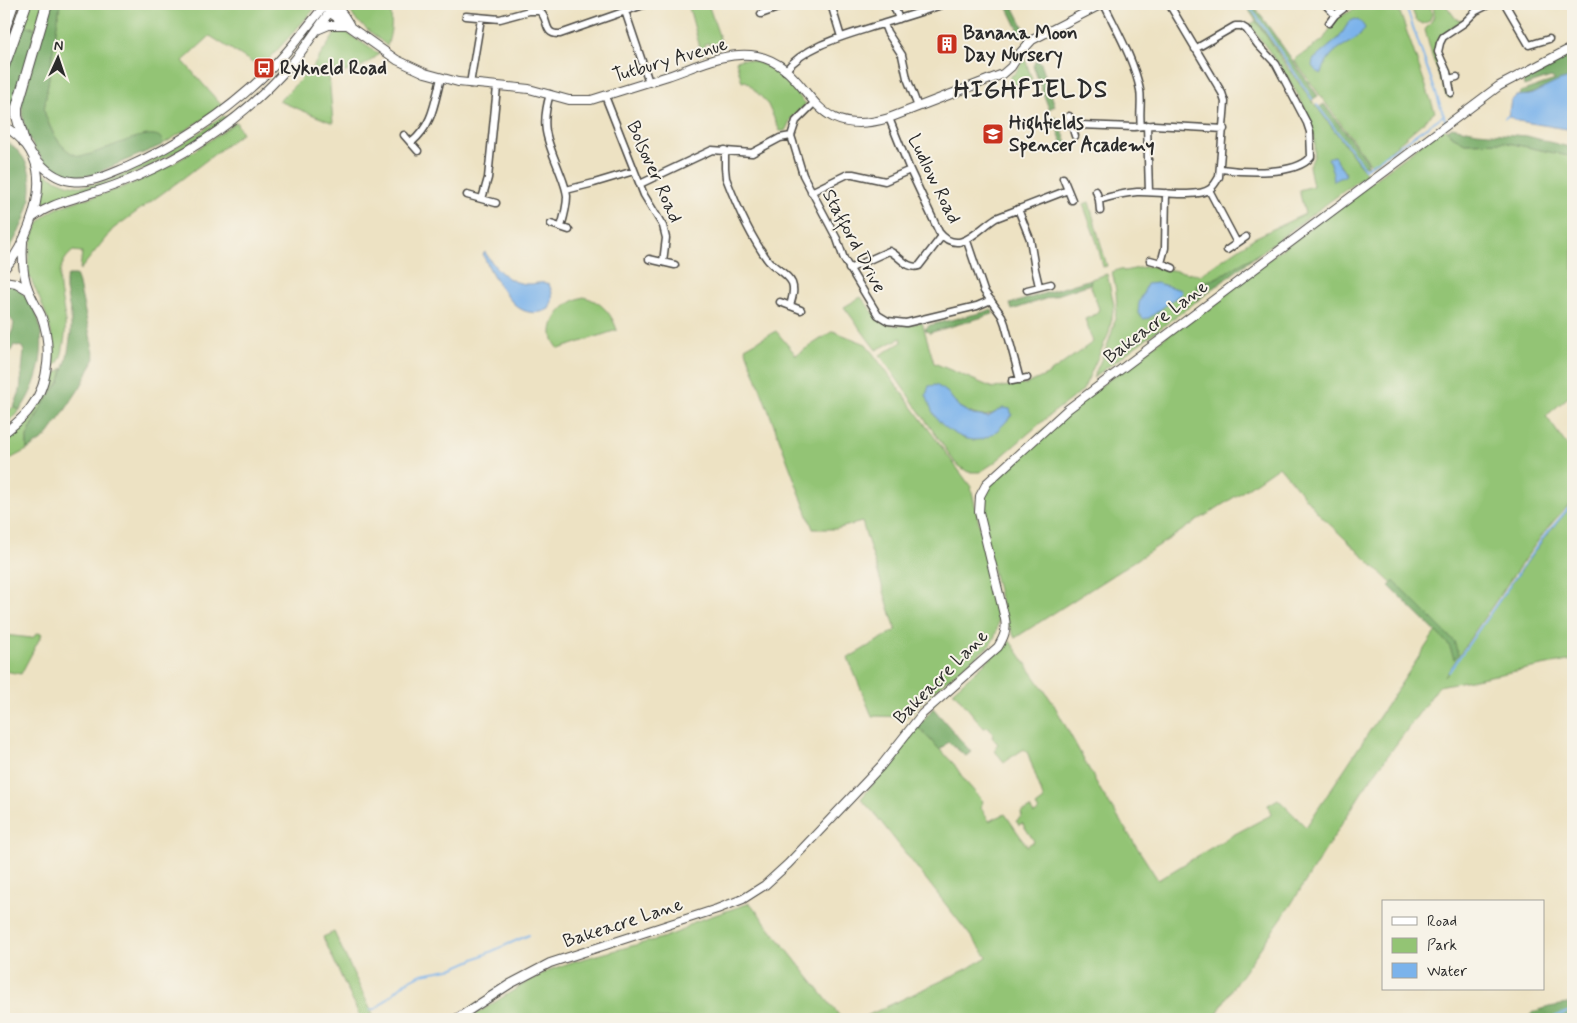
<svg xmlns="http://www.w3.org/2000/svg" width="1577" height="1023" font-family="Mynerve,sans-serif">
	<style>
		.green { fill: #93c474; stroke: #5f7850; fill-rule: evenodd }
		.forest { fill: #76aa66; stroke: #506a48 }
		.water { fill: #7bb3eb; stroke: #536f8b }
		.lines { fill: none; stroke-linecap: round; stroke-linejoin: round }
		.stream { stroke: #7bb3eb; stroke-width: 2 }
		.minor-casing { stroke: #484642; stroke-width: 9 }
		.tertiary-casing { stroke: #484642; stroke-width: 10 }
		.trunk-casing { stroke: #484642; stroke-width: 12 }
		.minor { stroke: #fff; stroke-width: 6 }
		.tertiary { stroke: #fff; stroke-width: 8 }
		.trunk { stroke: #fff; stroke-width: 10 }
		.labels { text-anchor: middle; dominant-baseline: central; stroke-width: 4; stroke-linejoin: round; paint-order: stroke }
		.poi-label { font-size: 19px; font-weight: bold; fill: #2b2b2b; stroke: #f7f3e8; text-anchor: start }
		.street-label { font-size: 19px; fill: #2b2b2b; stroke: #f7f3e8 }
		.district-label { font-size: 24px; font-weight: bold; letter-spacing: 1px; fill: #2b2b2b; stroke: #f7f3e8 }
	</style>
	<rect width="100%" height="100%" fill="#f7f3e8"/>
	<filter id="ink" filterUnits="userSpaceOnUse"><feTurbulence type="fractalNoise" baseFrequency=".02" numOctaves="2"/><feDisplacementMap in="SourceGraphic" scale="10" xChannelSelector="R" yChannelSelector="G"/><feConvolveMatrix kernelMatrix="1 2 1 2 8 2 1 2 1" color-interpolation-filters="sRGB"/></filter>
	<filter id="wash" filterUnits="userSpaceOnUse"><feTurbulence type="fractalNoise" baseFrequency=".0096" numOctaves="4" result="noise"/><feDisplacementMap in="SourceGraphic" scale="20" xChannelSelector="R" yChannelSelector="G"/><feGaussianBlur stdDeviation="1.12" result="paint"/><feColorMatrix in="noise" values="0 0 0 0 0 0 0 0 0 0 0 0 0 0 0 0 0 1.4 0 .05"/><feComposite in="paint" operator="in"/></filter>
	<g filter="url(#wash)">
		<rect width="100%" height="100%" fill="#ede2c3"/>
		<!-- green -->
		<path class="green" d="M31,4H43L36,28L24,25Z
			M60,4H319L261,68L210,36L183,61L223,107L160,146L163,143C147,144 129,143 113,146C104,148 96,154 88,156C64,161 49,128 44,110Z
			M356,4H389C393,19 392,31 387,46L355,19L351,12Z
			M688,4H715L709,7L723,47L711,51L709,43L704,44L706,53L702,55Z
			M1365,4H1397L1435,112L1372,166L1294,60L1323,40L1337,18ZM1349,22L1361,35C1346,43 1333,49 1324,65L1313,60L1339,38Z
			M1410,4H1430L1432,15L1429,21L1423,24L1416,20Z
			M1432,4H1445L1456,19L1463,20L1441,36L1436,43V56L1445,73L1452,98H1449L1446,95L1432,56L1425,30C1432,20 1437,17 1432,4Z
			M1256,21L1286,66L1367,174L1260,253L1216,278L1197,285V301L1093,378C1110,339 1124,315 1112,272L1120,269L1124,271L1149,266L1200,275L1254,238L1305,214L1299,190L1313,186L1309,166C1335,132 1271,53 1249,25ZM1334,156L1346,173L1333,180Z
			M337,31L346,32L379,54C363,69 349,72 329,75L333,123L279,101L312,68Z
			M742,59C772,61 787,83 806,104L792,117L785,131H780L767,103L746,81L742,82L736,61Z
			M1025,59L1032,79L1013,86L1010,77L1015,73Z
			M223,116L226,117V120L219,125C187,146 154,166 119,180C94,190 67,194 42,204L44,180L42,172C54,178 64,185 78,186C117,187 191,139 223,116Z
			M236,122L242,133L182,179L113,229L80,270L82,252L73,251C50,269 63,296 65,321C66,330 65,339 63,348C62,356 59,364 52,368C57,331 43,307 29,275C26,258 32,229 44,217C58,203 93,198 112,191C124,187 136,182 148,177C179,162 208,142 236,122Z
			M1444,127L1452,136L1465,143L1504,142L1573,157V393L1546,416L1573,454V502C1549,522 1531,551 1513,576C1490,610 1466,643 1445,677L1542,541L1573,504V660L1439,686L1367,784L1290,906L1229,993L1214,1019H860L967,969L987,957L874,813L861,799L918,727L954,764L965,781L983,801L981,807L989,821L1005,814L1027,846L1034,841L1022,823L1019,825L1016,821L1022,816L1021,813L1030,808L1034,814L1039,811L1036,806L1044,800L1028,754L1024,749L1004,762L995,751L997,749L995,747L998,744L992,737L993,734L989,727L984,728L953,691L1010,641L1053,703L1101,791L1158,880L1229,837L1271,815L1268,805L1278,799L1306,827L1438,628L1318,513L1279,466L1239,494L1015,638L1005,619L979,512L983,489L1050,424Z
			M1089,202L1107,266L1103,267L1097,243L1083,204Z
			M1107,274L1114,305L1109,333L1083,390L1050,415L994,463L980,472H968L956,464L880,355L902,342L901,338L876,350L844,307L861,297C883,325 885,330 922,322L934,363L993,388L1027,384L1047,375L1093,342L1085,319L1096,314L1099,309L1090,284L1091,279ZM959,407C978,417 984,420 1003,408L1012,415C997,431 985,446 961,437Z
			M584,297C601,301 612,314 617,330L559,349C556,345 552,340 552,334C551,317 568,300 584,297Z
			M776,331L796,355L833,331L866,344L971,487L997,605C999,621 999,633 989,646L931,693L907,717L872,716L848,658L896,630L862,522L836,529H813L745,348Z
			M63,368L60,381L51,392L34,420L27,437V450L4,462V441L24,426L33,415L45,393L50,378Z
			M13,407L20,410L4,427V411H9Z
			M38,633L42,634L21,674L4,671V635L32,638Z
			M750,903L842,1019H468L527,982L552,969L575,961L662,938L681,931L694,922Z
			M334,932L373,1015L366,1019H361L323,937Z"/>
		<!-- forest -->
		<path class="forest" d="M51,4H60L44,110C48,127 61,153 80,156C95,158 159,118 163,143L160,146L92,175C82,177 70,176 61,173C36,162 20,127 22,101Z
			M1006,4H1012L1025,30L1020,33Z
			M1254,6L1318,96L1312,100L1248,9Z
			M24,25L36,29L13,110L6,114L4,113V81Z
			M1573,54V78C1561,81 1527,98 1519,96L1520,92L1555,80L1551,77L1524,86L1523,80Z
			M1036,60L1041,63L1055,106L1049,109L1033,66Z
			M1324,104L1368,162L1367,166L1360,165L1318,108Z
			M1056,117L1071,151L1066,153L1053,118Z
			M1452,127L1477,132L1527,136L1573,148V157L1504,142L1465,143L1452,136L1447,130Z
			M4,141C13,145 18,150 24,159C42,191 22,229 4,258Z
			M1260,253L1197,301L1198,292L1196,285L1216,278Z
			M68,275H76L78,280L95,358L81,386L62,415L46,437L27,450V437L41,408L60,381L67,358L71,333V315L66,290V280Z
			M1091,279L1090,284L1012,310L1010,304Z
			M10,284C55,308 46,375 20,410L14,407L20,391L24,351L22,347L14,345L4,364V350L13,329L14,323L8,315H4V285Z
			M992,310L993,314L929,333L925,329L930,325Z
			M1394,581L1454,641L1458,654L1454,659L1449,645L1389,586Z
			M933,708L971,752L966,756L948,742L940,750L918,727Z
			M1573,1003V1015L1566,1019H1526L1533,1012L1549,1007Z"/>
		<!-- water -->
		<path class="water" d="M1355,19C1360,21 1362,23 1365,28C1355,48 1330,41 1322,74L1316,71L1312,66L1313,60L1339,38L1349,22Z
			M1573,77V130L1518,121L1508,116L1511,101L1516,96L1530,95L1559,81Z
			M1334,156L1346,175L1334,181L1333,173L1328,158Z
			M485,252C495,268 508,284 529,284C536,284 542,281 549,284C553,294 554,299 549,309C540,314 528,314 519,308C506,299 488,269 483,254Z
			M1157,283L1181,290L1182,293L1149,318L1143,319L1138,313L1139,303L1147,284Z
			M936,385L947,392L959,407L973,415L988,417L1003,408L1010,409L1012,415C1004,424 994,436 982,439C967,444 943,429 935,416C931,410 929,402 926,395L929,386Z"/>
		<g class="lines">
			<!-- stream -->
			<path class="stream" d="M1405,4L1446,122
				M1251,8L1312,99
				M1317,105L1365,169L1444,115
				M1505,118L1508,116
				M1449,672L1542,539L1573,503
				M370,1010L377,1008L406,982L422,974L454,968L529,935
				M1549,1019L1573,1010"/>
		</g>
	</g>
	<g filter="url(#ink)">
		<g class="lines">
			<!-- minor casing -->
			<g class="minor-casing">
				<path id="minor" d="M831,4L841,37
					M893,4L899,19
					M1104,4C1117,31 1134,60 1140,90C1142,102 1139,114 1141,126
					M1325,4L1335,15
					M1505,4L1529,45L1549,39
					M625,11L649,82
					M761,14L789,4
					M466,16L500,19L529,11H539C550,18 542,35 560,34L646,4
					M1329,23L1335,15L1343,9
					M884,24L887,32L902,55L907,78L918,107
					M1195,49L1235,26H1241L1246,29L1258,45L1276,64L1307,123L1310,132L1311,157C1295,176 1243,172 1221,169
					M785,71C807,43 853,34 885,23C905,17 925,11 944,4
					M1449,79L1457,77
					M470,84L481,18
					M1451,93L1447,72L1438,52L1440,43L1443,37L1464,23L1476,11L1490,4
					M550,94C540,127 547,139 559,170C562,178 566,187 567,196C567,207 564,217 561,227
					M605,96L644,195L663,226L666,238L663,262
					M814,103L796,121L791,136L793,142L803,175L837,239L844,259L878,315L888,321L906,323L977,306L991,300
					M1069,116L1075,136
					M889,118L910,170L939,232C959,257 978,229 996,218L1068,190
					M1147,125L1149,192
					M1073,127L1080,125L1134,127L1154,125L1224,129
					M404,135L418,151
					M412,142C433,124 434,104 441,78
					M725,150V168L726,178C736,204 750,236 767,259C773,268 787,272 792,283C795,291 792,298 790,306
					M1063,178L1072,200
					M640,184L712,150L752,153L780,138L791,136
					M566,190L594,183L634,171
					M1209,190L1237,243
					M1096,191L1099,200L1100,211
					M811,192L848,174H853L885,181L910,170
					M467,195L496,203
					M482,199L488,178L497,87
					M1099,200C1112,196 1124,193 1137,192C1154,191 1196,199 1210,189C1214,186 1216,182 1219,177L1225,102L1222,93L1169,4
					M1018,209L1030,239L1035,269L1039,286
					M551,224L569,230
					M967,241L984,291L1002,316L1005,324L1020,380
					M1227,250L1246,237
					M649,259L675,265
					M1150,260L1161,263L1173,268
					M1161,263L1165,248L1166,193
					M849,269L889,251C899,255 907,270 919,266L942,236
					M1027,290L1051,284
					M780,302L801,310
					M1012,381L1027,378"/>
			</g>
			<!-- tertiary casing -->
			<g class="tertiary-casing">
				<path id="tertiary" d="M325,4L329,12L397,60L425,73L458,82L529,89L569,100H591C617,92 642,84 668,76C695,67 727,50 757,56C815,68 805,143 889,118L1003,74L1011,67L1020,53L1032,40L1102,4
					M329,5C340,7 344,16 349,24
					M317,30L329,25H347
					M4,126C44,150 44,186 29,226C23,242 16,257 4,269
					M34,156C43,168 56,179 71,181C90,184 108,175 125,168C180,144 230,110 272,68C292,48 308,25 326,4
					M33,217C50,204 68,201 88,194C105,189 122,183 138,176C197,150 251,111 293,62C309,43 321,22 336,4
					M4,281L16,283L28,290
					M4,433C14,425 24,418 31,407C50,382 52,344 41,315C37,307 32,299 29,291C22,275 22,258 23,242
					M456,1019L510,984L550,963L717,909L743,899L765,885L788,864L881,766L922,714L998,647C1004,637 1007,630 1005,619L979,512L980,496L987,483L1068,409L1499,86L1573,47"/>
			</g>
			<!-- trunk casing -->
			<g class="trunk-casing">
				<path id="trunk" d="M4,30L13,4
					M4,66L26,4
					M24,142L17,116V107L47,4"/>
			</g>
			<!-- minor -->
			<use href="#minor" class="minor"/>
			<!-- tertiary -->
			<use href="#tertiary" class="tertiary"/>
			<!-- trunk -->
			<use href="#trunk" class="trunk"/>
		</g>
	</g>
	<!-- icons -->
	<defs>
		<g id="building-square" transform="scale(1.125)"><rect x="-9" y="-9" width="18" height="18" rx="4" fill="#c8321e" stroke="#f7f3e8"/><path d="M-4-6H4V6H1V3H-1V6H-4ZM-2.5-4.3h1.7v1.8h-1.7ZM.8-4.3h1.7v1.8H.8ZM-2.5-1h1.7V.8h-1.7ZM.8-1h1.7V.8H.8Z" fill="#fff"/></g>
		<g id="bus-square" transform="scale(1.125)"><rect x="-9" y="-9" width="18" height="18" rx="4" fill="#c8321e" stroke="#f7f3e8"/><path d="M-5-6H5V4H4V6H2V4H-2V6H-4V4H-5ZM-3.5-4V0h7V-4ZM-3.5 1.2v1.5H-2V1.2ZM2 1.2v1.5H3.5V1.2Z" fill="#fff"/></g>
		<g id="school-square" transform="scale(1.125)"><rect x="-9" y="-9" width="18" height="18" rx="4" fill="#c8321e" stroke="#f7f3e8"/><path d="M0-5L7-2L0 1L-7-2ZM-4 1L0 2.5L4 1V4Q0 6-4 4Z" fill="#fff"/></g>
	</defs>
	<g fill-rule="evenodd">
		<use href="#building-square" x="947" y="44"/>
		<use href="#bus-square" x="264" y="68"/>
		<use href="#school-square" x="993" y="134"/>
	</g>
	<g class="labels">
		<!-- poi labels -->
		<g class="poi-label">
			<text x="963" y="33">Banana Moon<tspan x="963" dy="22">Day Nursery</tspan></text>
			<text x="280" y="68">Rykneld Road</text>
			<text x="1009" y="123">Highfields<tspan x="1009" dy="22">Spencer Academy</tspan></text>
		</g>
		<!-- street labels -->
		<g class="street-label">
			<text transform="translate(670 60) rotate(-16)">Tutbury Avenue</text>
			<text transform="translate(654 172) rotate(66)">Bolsover Road</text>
			<text transform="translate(934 179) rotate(64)">Ludlow Road</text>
			<text transform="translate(854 241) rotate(62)">Stafford Drive</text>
			<text transform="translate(1156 322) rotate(-37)">Bakeacre Lane</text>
			<text transform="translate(941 677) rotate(-45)">Bakeacre Lane</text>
			<text transform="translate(623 923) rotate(-18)">Bakeacre Lane</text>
		</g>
		<!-- district labels -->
		<g class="district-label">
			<text x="1031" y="90">HIGHFIELDS</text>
		</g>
	</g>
	<!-- margin -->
	<rect width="1577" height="1023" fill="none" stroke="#f7f3e8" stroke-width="20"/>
	<!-- legend -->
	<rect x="1382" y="900" width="162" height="90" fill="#f7f3e8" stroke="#a5a39c"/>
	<rect x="1392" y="917" width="25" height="8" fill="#ffffff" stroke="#a5a39c"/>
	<text x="1427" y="926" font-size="15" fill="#2b2b2b">Road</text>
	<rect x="1392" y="938" width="25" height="15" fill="#93c474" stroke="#a5a39c"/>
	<text x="1427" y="950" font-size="15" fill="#2b2b2b">Park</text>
	<rect x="1392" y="963" width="25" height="15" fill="#7bb3eb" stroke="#a5a39c"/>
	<text x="1427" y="976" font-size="15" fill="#2b2b2b">Water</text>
	<!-- north arrow -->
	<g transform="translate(58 58) rotate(3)" stroke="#f7f3e8" stroke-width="4" paint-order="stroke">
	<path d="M0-4L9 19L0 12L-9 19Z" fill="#2b2b2b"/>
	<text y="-8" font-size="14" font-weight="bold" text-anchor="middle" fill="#2b2b2b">N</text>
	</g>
</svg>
